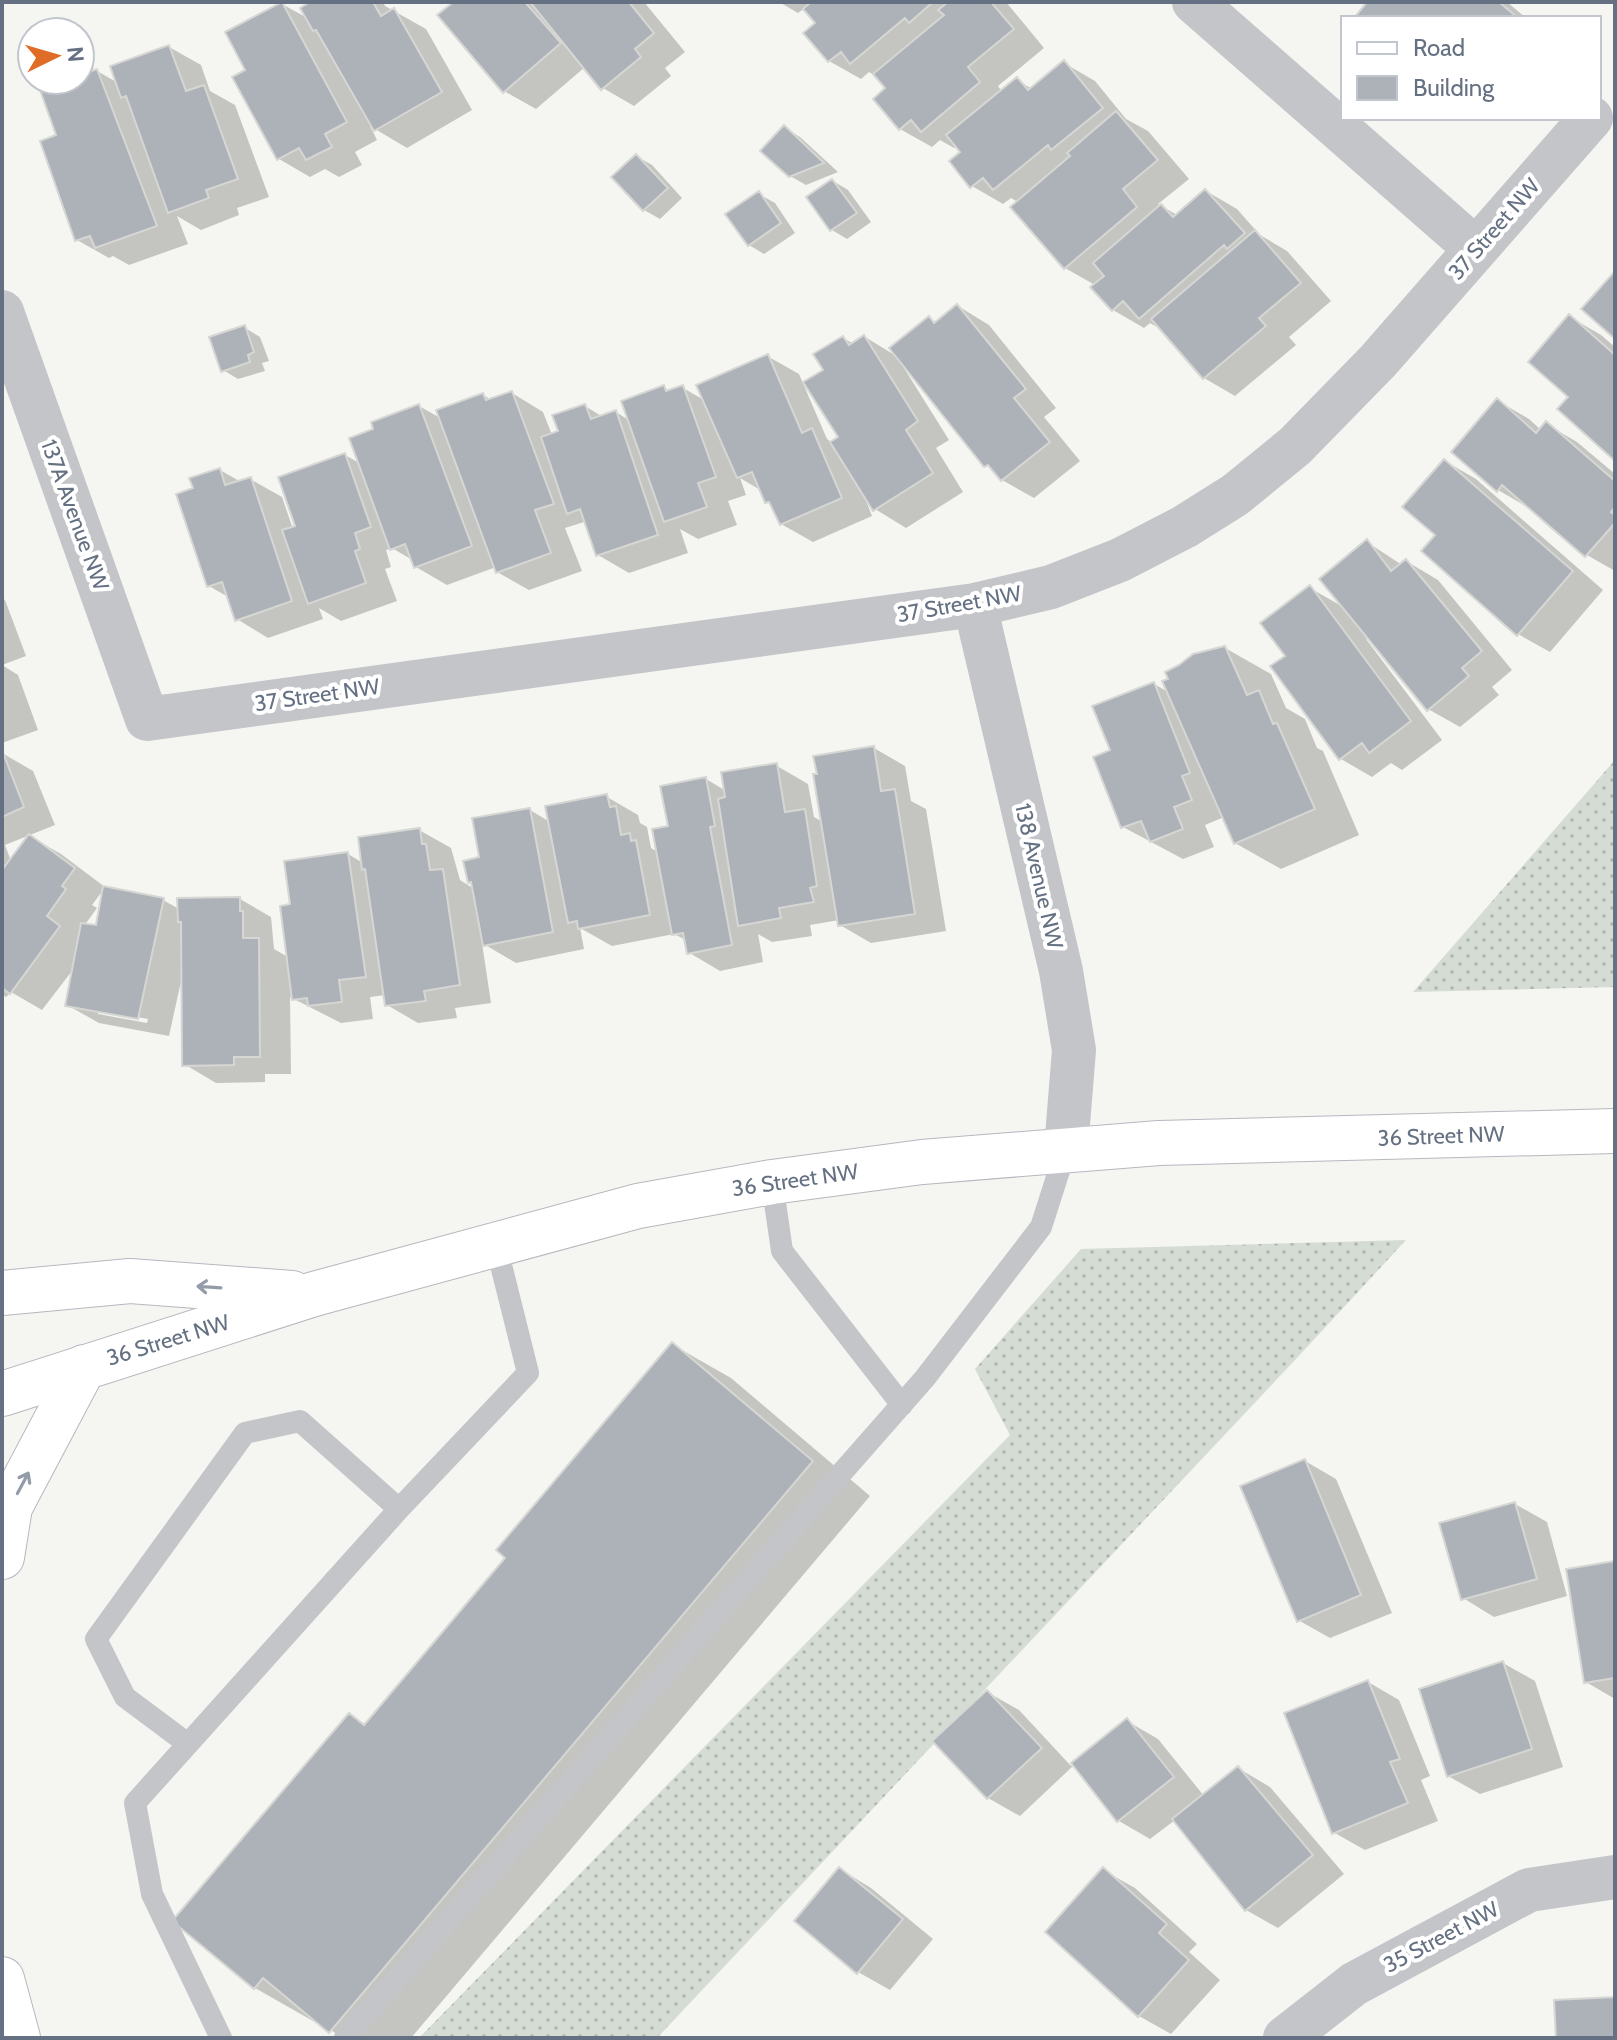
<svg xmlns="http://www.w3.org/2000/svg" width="1617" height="2040" font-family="Cabin,sans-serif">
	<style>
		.grass { fill: url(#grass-dots) }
		.shadow { fill: #0003; fill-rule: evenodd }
		.building { fill: #acb2b8; stroke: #d6d7d4; stroke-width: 2 }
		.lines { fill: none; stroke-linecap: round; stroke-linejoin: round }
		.secondary-casing { stroke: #b5b8be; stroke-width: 46 }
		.lane { stroke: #c3c5c9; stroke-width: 22 }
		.street { stroke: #c3c5c9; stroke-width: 44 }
		.secondary { stroke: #fff; stroke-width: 44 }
		.oneway { stroke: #939ca8 }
		.labels { text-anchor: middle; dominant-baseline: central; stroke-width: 8; stroke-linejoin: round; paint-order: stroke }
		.street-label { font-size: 22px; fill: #657182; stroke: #fff }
	</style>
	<defs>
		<pattern id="grass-dots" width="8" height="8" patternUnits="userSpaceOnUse" patternTransform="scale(2)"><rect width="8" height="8" fill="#d5dcd3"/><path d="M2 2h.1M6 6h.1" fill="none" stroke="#b0b7b1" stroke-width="1.8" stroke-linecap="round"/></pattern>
	</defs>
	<rect width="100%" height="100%" fill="#f5f5f2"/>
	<!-- grass -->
	<path class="grass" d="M1615,760V987L1413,992Z
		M1406,1240L1295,1360L657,2038H419L1010,1435L975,1369L1081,1249Z"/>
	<!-- shadow -->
	<path class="shadow" d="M314,2H383L385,6L426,29L472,110L407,148L370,126L377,140L355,152L362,165L339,177L325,169L310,177L279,159L248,71L282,4L309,19Z
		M452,2H644L685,52L665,68L671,76L634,106L603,88L585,67L536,109L504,91Z
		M779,2H1006L1044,48L998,86L1002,92L1017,80L1032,89L1064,63L1095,81L1126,119L1148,131L1189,179L1158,204L1177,215L1206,191L1237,209L1260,235L1287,251L1331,301L1289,337L1296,345L1235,396L1204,378L1164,331L1150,323L1144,328L1113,310L1095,285L1065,268L1018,202L1011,198L1003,204L972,186L962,152L957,146L954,148L940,140L932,147L900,129L888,89L879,78L869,72L861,79L829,61L818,24L805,8L798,13Z
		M1370,2H1507L1526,18H1357Z
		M169,47L201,65L210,91L235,105L269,197L237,208L239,215L201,230L177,216L188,244L129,265L113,256L109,258L77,240L59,136L73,80H80V77L97,71L118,83Z
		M785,128L800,137L838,172L806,185L790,176Z
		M636,156L652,165L682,198L660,219L644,210Z
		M833,181L848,190L871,222L847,239L832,230Z
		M759,194L775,203L795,233L764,254L749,245Z
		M958,306L989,325L1056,408L1044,417L1080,461L1034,498L1002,480L995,471L986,465L906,366L904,368L949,440L936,448L963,492L906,528L875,509L867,497L865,498L872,516L813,542L781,524L773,505L767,502L762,491L740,478L746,495L728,501L737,525L698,539L680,529L688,553L629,573L598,555L587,523L584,522L565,528L582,571L529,590L497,572L496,567L447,585L416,567L414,561L392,548L386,550L391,567L385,569L397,601L341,621L319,608L323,619L268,638L237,619L230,598L209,586L195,489L220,470L241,482L250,479L282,497L293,529L297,527L345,455L361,464L376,430L419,406L442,419L483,395L492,400L512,393L543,412L552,435L561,433L585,406L603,417L616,412L630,421L664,388L671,392L683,388L704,400L767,356L799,374L827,439L833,443L840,438L826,370L843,338L854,344L865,337L898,357L929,318L937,323Z
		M1570,317L1601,335L1615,347V458L1570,397Z
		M245,328L260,337L269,361L262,363L265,371L238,379L223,370Z
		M1498,401L1529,419L1541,430L1546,424L1577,442L1615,474V571L1587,555L1529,508L1498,490Z
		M1445,461L1476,479L1603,590L1550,652L1518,634L1438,535Z
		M1367,542L1402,565L1406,561L1438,580L1512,670L1492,687L1499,695L1460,727L1428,709L1369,637L1366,639L1442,740L1402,770L1391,763L1372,777L1341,759L1273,667L1288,656L1310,588L1345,608Z
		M2,598L5,600L26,656L2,665Z
		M1225,648L1271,674L1286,708L1305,719L1317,748L1323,751L1359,835L1281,869L1235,843L1224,817L1205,825L1214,847L1183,859L1123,827L1112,751L1154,684L1170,693Z
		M2,665L18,675L38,730L2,743Z
		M874,748L905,766L911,801L926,809L946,931L871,943L840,925L839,920L810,925L812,936L772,942L758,934L763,962L720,971L688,952L686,940L674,934L612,946L580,928L584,949L516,963L482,943L491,1003L455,1008L457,1018L418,1023L387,1005L385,995L370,997L373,1019L341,1023L290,997L291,1074H265V1082L216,1083L184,1064L182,977L169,1036L99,1023L67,1005L75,967L42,1010L11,992L6,997L2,995V873L10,863L2,866V753L33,771L55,825L5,845L11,861L29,836L61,854L105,887L163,900L179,909L240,899L271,917L274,949L288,957L292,906L348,854L363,863L419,830L451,848L460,880L474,889L470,881L482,859L530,810L550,822L607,797L638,815L640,823L647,827L651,848L658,852L670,828L706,779L726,791L777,766L808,784L814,817L823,822ZM104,889L97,928L84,926L97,908L92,905ZM98,1010L148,1019L147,1023L98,1014Z
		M673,1345L731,1378L870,1496L411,2038H342L315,2018L313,2021L255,1988L350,1715L366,1725L507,1557Z
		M1305,1461L1336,1479L1392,1613L1330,1638L1298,1620Z
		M1515,1504L1547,1522L1567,1596L1494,1617L1463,1598Z
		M1615,1563V1699L1586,1682Z
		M1503,1663L1535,1681L1563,1767L1480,1794L1448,1776Z
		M1368,1682L1399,1700L1430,1776L1421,1780L1438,1821L1365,1850L1333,1832Z
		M987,1692L1019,1710L1071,1766L1127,1721L1158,1739L1204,1796L1238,1768L1270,1787L1344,1874L1278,1928L1246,1910L1175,1820L1150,1839L1119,1821L1074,1765L1020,1816L988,1798Z
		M840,1869L871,1888L933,1939L890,1990L858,1972Z
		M1103,1870L1135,1888L1197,1944L1189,1952L1220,1980L1171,2034L1139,2016L1048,1932Z"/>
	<!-- building -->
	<path class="building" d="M282,2L347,122L325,134L332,147L306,160L299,148L277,160L232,77L245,70L225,32Z
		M310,2H373L381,16L394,8L442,92L374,131L316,30L313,31L300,8Z
		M449,2H525L561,43L503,93L437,15L451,4Z
		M530,2H629L654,33L635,49L641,57L601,90Z
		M811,2H933L909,23L905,18L850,64L841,52L828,62L803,33L815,23L803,9Z
		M948,2H991L1014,29L968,67L980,82L921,132L911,120L899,130L873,99L885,88L873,74L944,15L938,10Z
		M1367,2H1499L1518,18H1354Z
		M169,45L186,91L204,85L238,179L206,190L209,198L168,213L126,96L121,98L110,66Z
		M1064,60L1103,108L1051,150L1048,145L993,190L983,178L970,188L949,161L960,152L946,135L1017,77L1028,90Z
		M97,69L157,226L95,248L90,236L75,241L40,141L56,135L40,90L67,80H80V75Z
		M1116,111L1158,160L1123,189L1137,207L1064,269L1010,207L1070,156L1067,153Z
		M784,125L824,163L789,177L760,151Z
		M636,154L668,188L643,211L611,177Z
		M832,179L857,213L830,231L806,197Z
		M1205,189L1245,233L1227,249L1224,245L1139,319L1123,301L1112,311L1090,287L1104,276L1093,263L1161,204L1173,217Z
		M759,191L781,223L748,246L725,214Z
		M1255,230L1301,283L1259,318L1266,326L1203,379L1151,319Z
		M1615,271V339L1581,309Z
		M957,304L1026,389L1014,398L1050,442L1001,481L988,465L984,467L889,348L929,316L934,323Z
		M1569,314L1615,355V461L1557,409L1568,397L1528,362Z
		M245,325L254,352L248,355L250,362L221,372L209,337Z
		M864,335L918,421L906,430L933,473L873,511L830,442L838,437L803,382L823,370L813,354L843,336L849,345Z
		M768,354L802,433L812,428L842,498L780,525L769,502L765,503L752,472L737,478L696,385Z
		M664,385L666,391L683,385L716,477L698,483L707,507L664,522L621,401Z
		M512,391L554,504L535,510L551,553L496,573L436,410L483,393L486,400Z
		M1497,398L1536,433L1546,421L1615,481V507L1611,512L1615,515V523L1585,557L1502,485L1497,492L1451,452Z
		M419,404L472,546L414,568L405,544L390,550L349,438L373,429L371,422Z
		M585,404L591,419L616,410L658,535L596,556L580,509L567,514L541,437L558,431L552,415Z
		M345,453L371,527L355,533L360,549L355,551L366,583L308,604L282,530L295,526L278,477Z
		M1444,459L1573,571L1517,636L1421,551L1435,535L1402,507Z
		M220,468L225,485L251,477L292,601L235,621L222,582L207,587L176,494L193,488L189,478Z
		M1367,539L1391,571L1406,559L1482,651L1462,668L1469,676L1427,711L1319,579Z
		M1310,585L1411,721L1369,753L1362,743L1339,760L1270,666L1285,656L1260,623Z
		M1225,646L1247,695L1259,690L1273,724L1277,723L1315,809L1234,844L1162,681L1168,679L1165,672L1179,665L1193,654Z
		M1154,682L1190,773L1182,776L1192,800L1174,807L1183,829L1150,842L1141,821L1121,828L1093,757L1110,750L1092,706Z
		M874,746L881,791L895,789L915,914L838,926L813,774H817L813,756Z
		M2,750L24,807L2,817Z
		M777,763L785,812L805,809L817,886L810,888L814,902L779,908L781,918L738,926L718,799L725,797L721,772Z
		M706,777L715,826L710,827L732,945L687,954L683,933L672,935L652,829L668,826L660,786Z
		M607,794L610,807L616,806L621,835L630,833L631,841L636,840L650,915L578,929L577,921L568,923L545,806Z
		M530,808L553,932L483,946L471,882L468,883L463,861L479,857L472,818Z
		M420,828L422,844H426L430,870L443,869L460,985L424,991L426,1001L385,1006L365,869L362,870L358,837Z
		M29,834L75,868L62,886L66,889L47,916L60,926L10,994L2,988V870Z
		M348,852L366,977L339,980L342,1002L308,1006L307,998L292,1000L280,906L290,904L284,861Z
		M103,886L164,898L138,1019L65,1006L81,923L96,925Z
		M240,897V911H243V938H259L260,1057H234V1065L182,1066L181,922H178L177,898Z
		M672,1342L813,1461L329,2033L263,1978L254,1989L172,1921L349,1713L364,1725L505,1558L496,1550Z
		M1305,1459L1361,1595L1297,1622L1240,1486Z
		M1515,1502L1537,1579L1461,1600L1439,1523Z
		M1615,1561V1678L1584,1683L1566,1569Z
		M1503,1661L1532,1749L1447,1777L1419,1689Z
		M1368,1680L1400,1759L1390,1762L1408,1803L1332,1834L1284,1713Z
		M987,1690L1042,1748L987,1799L932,1741Z
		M1127,1718L1174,1777L1117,1822L1071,1763Z
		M1238,1766L1313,1855L1245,1911L1172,1819Z
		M839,1867L903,1919L857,1974L794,1921Z
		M1103,1867L1167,1924L1159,1933L1189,1960L1138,2017L1045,1932Z
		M1615,1997V2038H1556L1554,2000Z"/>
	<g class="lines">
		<!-- secondary casing -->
		<g class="secondary-casing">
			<path id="secondary" d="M2,1293L130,1281L292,1293
				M2,1394L314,1294L638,1206L772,1182L922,1162L1159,1143L1615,1131
				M2,1557L10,1507L84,1367
				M2,1979L18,2038"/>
		</g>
		<!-- lane -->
		<path class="lane" d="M772,1182L782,1251L902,1405
			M188,1744L125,1697L96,1639L245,1433L300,1421L399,1509
			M221,2038L152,1894L135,1803L399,1509L528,1373L496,1245
			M345,2038L925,1378L1041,1227L1066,1149"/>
		<!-- street -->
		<path class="street" d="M1194,2L1476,249
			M2,312L147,719L975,605L1051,587L1120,560L1184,527L1235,495L1295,446L1378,361L1591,118
			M975,605L1061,971L1074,1050L1066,1149
			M1285,2038L1354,1984L1529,1890L1615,1877"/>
		<!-- secondary -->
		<use href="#secondary" class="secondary"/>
	</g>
	<!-- one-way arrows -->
	<defs><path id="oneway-shaft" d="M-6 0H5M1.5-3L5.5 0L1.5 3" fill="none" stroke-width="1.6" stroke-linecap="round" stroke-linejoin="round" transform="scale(2)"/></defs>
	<g class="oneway">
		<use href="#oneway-shaft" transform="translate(209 1287) rotate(-176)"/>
		<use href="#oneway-shaft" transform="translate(23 1483) rotate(-62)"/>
	</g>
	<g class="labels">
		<!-- street labels -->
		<g class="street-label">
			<text transform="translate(1494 229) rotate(-49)">37 Street NW</text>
			<text transform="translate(75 515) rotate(70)">137A Avenue NW</text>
			<text transform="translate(959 604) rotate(-10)">37 Street NW</text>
			<text transform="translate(317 695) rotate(-8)">37 Street NW</text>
			<text transform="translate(1039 876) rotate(77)">138 Avenue NW</text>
			<text transform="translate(1441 1136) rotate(-2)">36 Street NW</text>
			<text transform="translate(795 1180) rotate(-8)">36 Street NW</text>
			<text transform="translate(168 1340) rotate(-17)">36 Street NW</text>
			<text transform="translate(1441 1937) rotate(-28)">35 Street NW</text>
		</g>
	</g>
	<!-- border -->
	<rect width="1617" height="2040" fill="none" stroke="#657182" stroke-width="8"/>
	<!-- legend -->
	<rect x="1341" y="16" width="260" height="104" fill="#ffffff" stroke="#c1c6cd" stroke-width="2"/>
	<rect x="1357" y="42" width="40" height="12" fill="#ffffff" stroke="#c1c6cd" stroke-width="2"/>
	<text x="1413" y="56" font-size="24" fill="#657182">Road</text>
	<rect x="1357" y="76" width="40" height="24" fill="#acb2b8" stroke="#c1c6cd" stroke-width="2"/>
	<text x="1413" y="96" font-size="24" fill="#657182">Building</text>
	<!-- north arrow -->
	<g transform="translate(56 56) rotate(85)"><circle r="38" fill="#ffffff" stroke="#c1c6cd" stroke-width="2"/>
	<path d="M0-6L14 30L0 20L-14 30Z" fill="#e06d27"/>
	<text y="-12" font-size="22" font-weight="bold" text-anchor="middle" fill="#657182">N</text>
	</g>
</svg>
